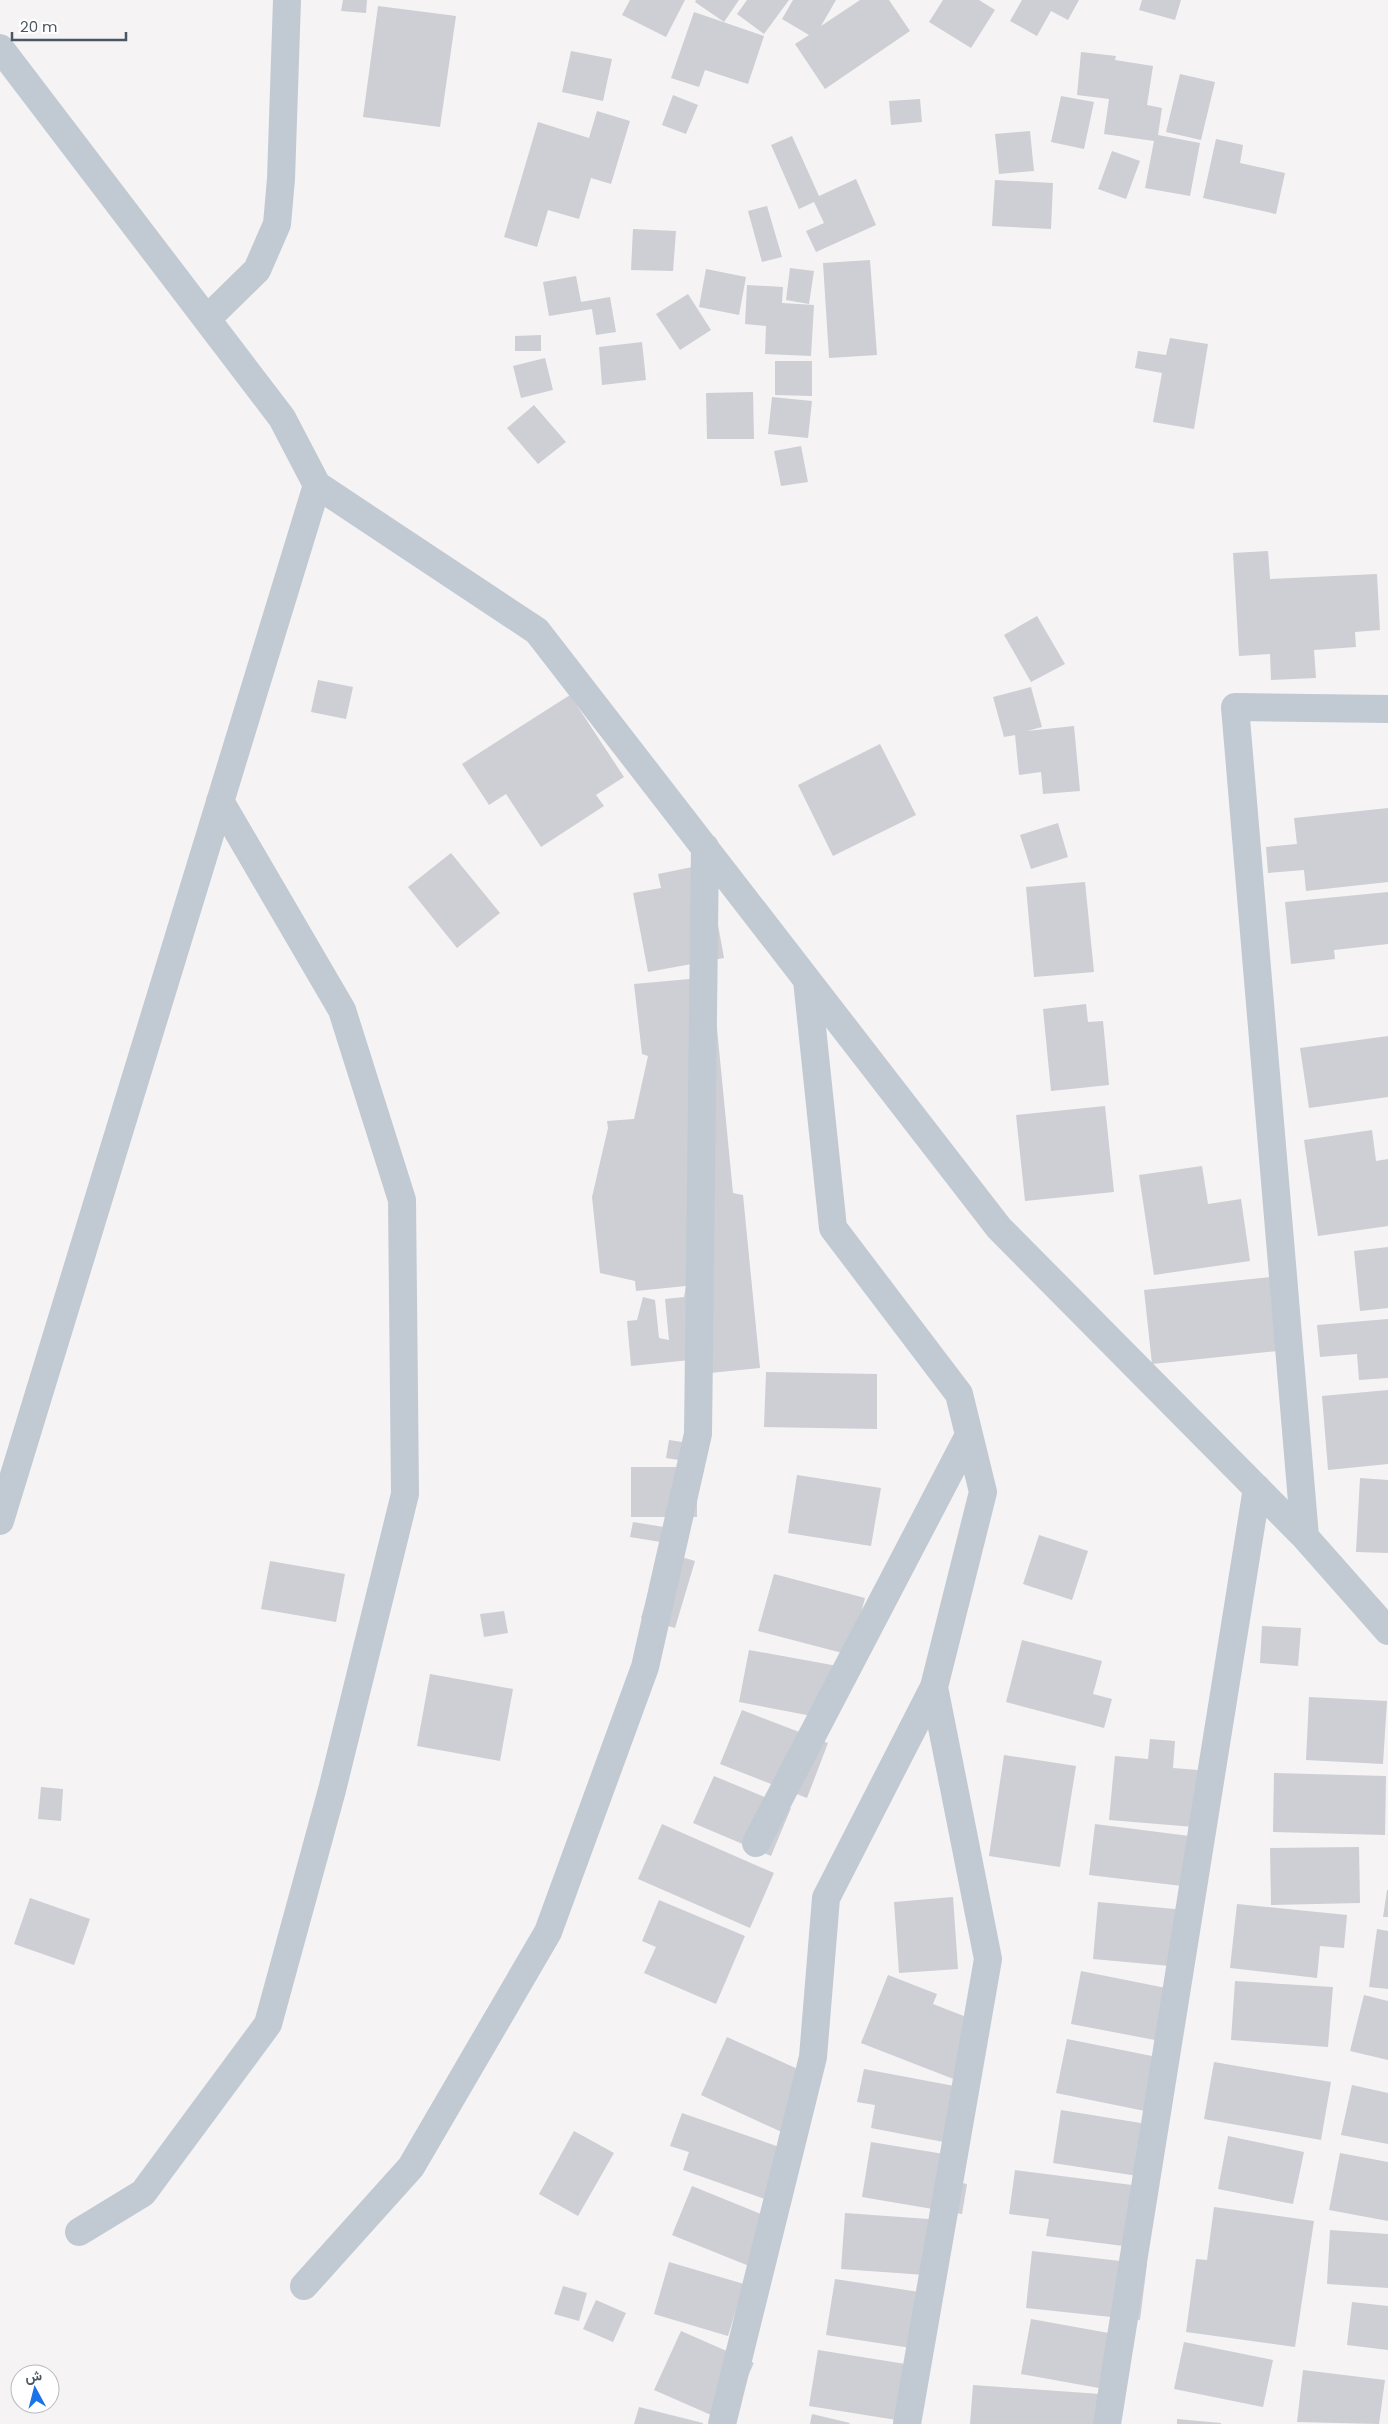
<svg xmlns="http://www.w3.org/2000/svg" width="1388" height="2424" font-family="Poppins,Vazirmatn,sans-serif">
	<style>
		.building { fill: #cdcfd5 }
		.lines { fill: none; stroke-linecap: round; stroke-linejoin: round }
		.street { stroke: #c1cad2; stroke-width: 28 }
	</style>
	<rect width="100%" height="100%" fill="#f5f3f3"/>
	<!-- building -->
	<path class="building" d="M343,0H367L366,13L341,11Z
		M630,0H685L666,37L622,15Z
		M696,0H739L724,22L695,2Z
		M747,0H789L764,34L737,14Z
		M793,0H836L821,26L860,0H889L910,31L825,89L795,44L809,35L782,19Z
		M943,0H979L995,10L971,48L929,22Z
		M1022,0H1079L1068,20L1051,11L1037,36L1010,21Z
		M1142,0H1181L1175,20L1139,10Z
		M378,6L456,16L440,127L363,117Z
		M694,12L764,36L748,84L705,70L699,87L671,78Z
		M571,51L612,59L603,101L562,92Z
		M1081,52L1116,56L1115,60L1153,66L1147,105L1162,108L1158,135L1200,143L1190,196L1145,188L1154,141L1104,134L1109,99L1077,95Z
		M1180,74L1215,82L1201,140L1166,132Z
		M673,95L698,105L686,134L662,125Z
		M1061,96L1094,102L1084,149L1051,142Z
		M920,99L922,122L891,125L889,101Z
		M597,111L630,121L611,184L591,178L579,219L548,210L537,247L504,237L538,122L589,138Z
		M1030,131L1034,171L999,174L995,134Z
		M792,136L819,196L856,179L876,225L816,252L806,231L824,223L814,202L799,209L771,145Z
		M1216,139L1243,145L1240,163L1285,173L1276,214L1203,198Z
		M1112,151L1140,161L1126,199L1098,189Z
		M995,180L1053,183L1051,229L992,226Z
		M767,206L782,257L762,262L748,211Z
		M633,229L676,231L673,271L631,270Z
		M870,260L877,355L829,358L823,263Z
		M790,268L814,271L809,304L786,300Z
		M706,269L746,277L739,315L699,307Z
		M576,276L581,302L610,297L616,332L596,335L592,309L549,316L543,282Z
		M747,285L783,287L782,303L814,305L811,356L765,354L766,326L745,324Z
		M688,294L711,330L680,350L656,314Z
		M541,335V351H515V336Z
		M1170,338L1208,344L1194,429L1153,422L1162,373L1135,368L1138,351L1166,355Z
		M642,342L646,380L602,385L599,347Z
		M545,358L553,390L521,398L513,366Z
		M775,361H812V396L775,395Z
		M753,392L754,439H707L706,393Z
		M772,397L812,401L808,438L768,434Z
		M534,405L566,442L538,464L507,428Z
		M801,446L808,482L781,486L774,451Z
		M1268,551L1270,579L1377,574L1380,630L1355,632L1356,647L1314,650L1316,678L1271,680L1270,654L1239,656L1233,553Z
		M1037,616L1065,664L1031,682L1004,635Z
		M318,680L353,687L346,719L311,712Z
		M1031,687L1042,727L1027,731L1074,726L1080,791L1043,794L1041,772L1019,775L1015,735L1004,737L993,697Z
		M570,695L624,777L596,795L604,806L541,847L506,794L489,805L462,764Z
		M880,744L916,815L833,856L798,785Z
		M1388,808V882L1306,891L1304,870L1268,873L1266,847L1297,844L1294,818Z
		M1058,823L1068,857L1031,869L1020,835Z
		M451,853L500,913L457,948L408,887Z
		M707,864L724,958L648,972L633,893L661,888L658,874Z
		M1085,882L1094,972L1034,977L1026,887Z
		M1388,892V944L1334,950L1335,959L1291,964L1285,902Z
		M712,977L733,1193L743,1195L760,1368L700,1374L690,1360L631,1366L627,1321L637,1320L643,1297L655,1300L659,1338L669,1340L665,1299L684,1297L686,1286L636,1291L635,1281L600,1273L592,1197L608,1128L607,1121L634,1119L648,1056L642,1054L634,984Z
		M1086,1004L1088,1022L1103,1021L1109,1085L1051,1091L1043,1009Z
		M1388,1036V1097L1309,1108L1300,1048Z
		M1105,1106L1114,1192L1025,1201L1016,1115Z
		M1372,1130L1376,1161L1388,1159V1226L1318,1236L1304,1140Z
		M1202,1166L1208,1204L1241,1199L1250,1261L1154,1275L1139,1175Z
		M1388,1247V1308L1360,1311L1354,1251Z
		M1271,1277L1278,1351L1152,1364L1144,1290Z
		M1388,1319V1378L1359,1380L1357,1354L1320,1357L1317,1325Z
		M766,1372L877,1374V1429L764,1427Z
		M1388,1390V1464L1328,1470L1322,1396Z
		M669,1440L701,1445L698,1463L666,1458Z
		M631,1467H697V1517H631Z
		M797,1475L881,1488L871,1546L788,1533Z
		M1360,1478L1388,1480V1553L1356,1552Z
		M633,1522L682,1530L679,1545L630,1537Z
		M1039,1535L1088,1551L1072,1600L1023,1584Z
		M661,1551L695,1561L675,1628L641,1618Z
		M270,1561L345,1574L336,1622L261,1609Z
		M774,1574L865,1598L850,1655L758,1631Z
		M504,1611L508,1633L484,1637L480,1614Z
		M1262,1626L1301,1628L1298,1666L1260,1663Z
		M1022,1640L1102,1661L1093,1694L1112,1699L1104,1728L1006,1702Z
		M749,1650L843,1667L833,1720L739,1702Z
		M430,1674L513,1689L500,1761L417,1746Z
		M1309,1697L1387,1701L1383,1764L1306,1760Z
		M742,1710L828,1743L807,1798L720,1764Z
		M1150,1739L1175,1741L1173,1768L1211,1771L1207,1828L1109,1820L1115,1756L1148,1759Z
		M1004,1755L1076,1766L1060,1867L989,1856Z
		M1274,1773L1386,1776L1385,1835L1273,1832Z
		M714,1776L791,1808L771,1856L693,1823Z
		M41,1787L63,1789L61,1821L38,1819Z
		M662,1824L774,1873L750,1928L638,1879Z
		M1095,1824L1205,1838L1199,1888L1089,1875Z
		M1359,1847L1360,1903L1271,1905L1270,1848Z
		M1387,1890H1388V1917H1383Z
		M953,1897L958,1969L899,1973L894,1902Z
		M30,1898L90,1919L74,1965L14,1944Z
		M659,1900L745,1936L716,2004L644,1973L656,1947L642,1941Z
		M1098,1902L1186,1910L1181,1967L1093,1959Z
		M1237,1904L1347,1915L1344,1948L1320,1946L1317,1978L1230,1968Z
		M1377,1929L1388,1931V1989L1369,1987Z
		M1081,1971L1166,1988L1155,2040L1071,2024Z
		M888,1975L937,1994L933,2004L979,2022L956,2080L861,2043Z
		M1235,1981L1333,1987L1328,2047L1231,2040Z
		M1364,1995L1388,2001V2060L1350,2051Z
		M727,2037L813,2076L786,2134L701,2095Z
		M1067,2039L1157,2057L1145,2111L1056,2093Z
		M1214,2062L1331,2082L1321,2140L1204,2119Z
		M864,2069L965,2088L954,2144L871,2128L875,2105L857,2102Z
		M1352,2085L1388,2093V2144L1341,2135Z
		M1061,2110L1159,2126L1151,2178L1053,2163Z
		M682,2113L791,2151L773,2202L683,2170L689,2152L670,2146Z
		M574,2131L614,2153L578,2216L539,2194Z
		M1228,2136L1304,2152L1293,2204L1218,2189Z
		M871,2142L956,2156L952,2181L967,2184L962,2214L862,2197Z
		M1340,2153L1388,2162V2221L1329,2210Z
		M1015,2170L1140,2186L1131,2247L1046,2236L1049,2219L1009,2214Z
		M692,2186L778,2221L759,2270L672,2235Z
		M1214,2207L1314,2221L1295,2347L1186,2332L1196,2259L1207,2260Z
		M845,2213L942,2220L939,2276L841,2269Z
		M1330,2230L1388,2234V2288L1327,2284Z
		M1032,2251L1147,2264L1140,2320L1026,2308Z
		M669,2262L744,2284L728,2336L654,2314Z
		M835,2279L932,2294L924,2350L826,2335Z
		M563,2286L587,2293L579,2321L554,2314Z
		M596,2300L626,2313L613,2342L583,2329Z
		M1352,2302L1388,2306V2350L1347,2345Z
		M1031,2319L1131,2337L1121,2392L1021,2374Z
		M681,2331L754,2363L727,2422L654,2390Z
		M1184,2342L1273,2360L1263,2407L1174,2389Z
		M818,2350L918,2366L909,2422L809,2406Z
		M1303,2370L1385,2380L1379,2424L1297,2422Z
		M973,2385L1114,2395L1112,2424H970Z
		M639,2407L703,2423V2424H634Z
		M812,2414L850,2423L849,2424H810Z
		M1177,2419L1221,2423V2424H1177Z"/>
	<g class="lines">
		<!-- street -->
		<path class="street" d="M0,48L282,418L317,485
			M207,319L257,270L277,224L281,179L287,0
			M1388,709L1235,707L1305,1537L1388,1631
			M807,980L833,1228L959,1394L983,1492L934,1687L988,1959L907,2424
			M0,1521L317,485L537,631L999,1228L1305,1537
			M756,1843L969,1435
			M79,2232L143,2193L268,2024L332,1790L405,1494L402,1200L342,1010L220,801
			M304,2286L411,2167L548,1932L645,1667L698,1434L705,847
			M722,2424L813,2057L826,1898L934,1687
			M1107,2424L1257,1488"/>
	</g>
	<!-- north arrow -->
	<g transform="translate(35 2389) rotate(353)"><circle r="24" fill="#ffffff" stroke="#b7bbc0"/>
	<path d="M0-4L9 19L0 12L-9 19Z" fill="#1a73e8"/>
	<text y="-8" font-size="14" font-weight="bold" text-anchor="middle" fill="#4a5661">ش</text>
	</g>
	<!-- scale -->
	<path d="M12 32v8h114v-8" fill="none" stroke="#4a5661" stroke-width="2.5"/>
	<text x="20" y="32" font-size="15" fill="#4a5661" stroke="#ffffff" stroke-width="4" paint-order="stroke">20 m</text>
</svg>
